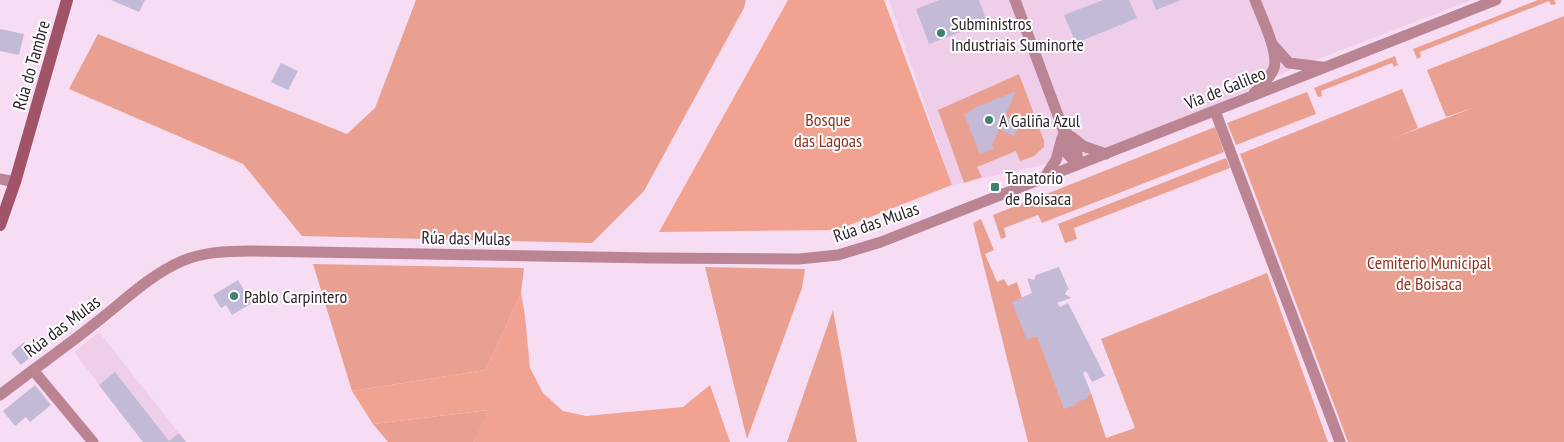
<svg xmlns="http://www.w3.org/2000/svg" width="1564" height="442" font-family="'PT Sans Narrow',sans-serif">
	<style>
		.built { fill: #efcee9 }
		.green { fill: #eaa090 }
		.forest { fill: #f1a291 }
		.building { fill: #c3bad7 }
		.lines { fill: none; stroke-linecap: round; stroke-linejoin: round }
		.street { stroke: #bb8492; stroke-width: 11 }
		.secondary { stroke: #a1536a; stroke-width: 12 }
		.poi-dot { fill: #3f8172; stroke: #fff; stroke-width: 2 }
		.labels { text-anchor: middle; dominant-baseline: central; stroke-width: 4; stroke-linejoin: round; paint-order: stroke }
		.poi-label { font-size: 18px; fill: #2e242c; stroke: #fff; text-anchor: start }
		.street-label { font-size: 18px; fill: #2e242c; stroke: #fff }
		.park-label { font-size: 18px; fill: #8e3321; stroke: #fff }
	</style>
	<rect width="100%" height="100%" fill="#f7ddf3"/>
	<!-- built -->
	<path class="built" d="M889,0H1472L1292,69L1129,146L952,185Z
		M99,332L186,442H143L74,352Z"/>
	<!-- green -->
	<path class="green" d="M416,0H746L744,8L644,191L592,243L302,236L243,164L69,89L98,34L347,134L375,108Z
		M1538,0H1554L1556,4L1551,5L1549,1L1420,52L1421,57L1417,59L1413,49Z
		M1564,16V442H1348L1240,154L1402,89L1418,128L1394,138L1475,107L1446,117L1427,70Z
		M1395,56L1398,65L1394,67L1392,63L1321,91L1322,96L1318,97L1314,88Z
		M1019,74L1044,141V147L1034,156L1020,161L1016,151L977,167L982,177L964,183L938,110Z
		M1307,92L1316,114L1236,145L1227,123Z
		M1215,127L1224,152L1042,223L1038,215L1004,228L1006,237L1001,239L993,215Z
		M1226,158L1230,168L1074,228L1077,239L1065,243L1058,224Z
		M981,219L994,250L985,254L997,282L1004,279L1008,286L1017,282L1022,298L1013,302L1027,339L1037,336L1076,405L1075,403L1091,393L1106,438L1135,428L1101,339L1267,273L1328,442H1028L973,223Z
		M313,264L524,268L521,293L486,370L352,391Z
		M705,267L805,269L802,288L747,439Z
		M833,310L857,442H787Z
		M489,410L474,442H388L373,424Z"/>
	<!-- forest -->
	<path class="forest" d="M788,0H884L952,185L837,230L659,232Z
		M521,293L525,316L530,368L543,393L563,411L586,416L683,407L710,385L730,442H474L488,410L373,424L352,391L486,370Z"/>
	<!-- building -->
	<path class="building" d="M111,0H145L139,12Z
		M939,0H979L987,22L929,44L916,9Z
		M1103,0H1129L1137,18L1076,43L1064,15Z
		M1152,0H1181L1156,10Z
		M0,29L24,34L19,55L0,51Z
		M281,63L298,71L288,90L271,82Z
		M1016,91L1005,116L1020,123L1014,136L999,129L992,145L994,148L980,154L964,114L973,110L972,109Z
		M1059,267L1069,290H1067L1065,294L1071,298L1057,303L1060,307L1068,303L1105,376L1092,382L1086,371L1083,373L1091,393L1087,395L1088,398L1075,403L1076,405L1064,409L1037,336L1027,340L1012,302L1032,293L1027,278L1034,280L1036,275Z
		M238,280L252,303L232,315L226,305L221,308L213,295Z
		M24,342L34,354L21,365L11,353Z
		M115,372L169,441L179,433L186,442H143L99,385Z
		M35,385L51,405L30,422L26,417L15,426L3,411Z"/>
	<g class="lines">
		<!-- street -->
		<path class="street" d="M1015,0L1063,129L1066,152L1077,165C1079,150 1073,139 1063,129
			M1272,44L1289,63L1322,67
			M1254,93C1261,86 1271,77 1274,68C1279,52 1261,16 1255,0
			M1215,111L1340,442
			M1072,137L1083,146L1106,154
			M1045,177L1056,160L1062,138
			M0,179L15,182
			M33,370L93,442
			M0,395C32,370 66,347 98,321C125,300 150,275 182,261C203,252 227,251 250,251L652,258L799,259L838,255L881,242L1496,0"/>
		<!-- secondary -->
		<path class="secondary" d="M0,225L15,182L67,0"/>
	</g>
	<!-- markers -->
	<g class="poi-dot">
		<circle cx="941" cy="33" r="5"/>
		<circle cx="989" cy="120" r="5"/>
		<rect x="990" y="182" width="10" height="10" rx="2.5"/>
		<circle cx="234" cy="296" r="5"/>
	</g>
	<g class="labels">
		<!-- poi labels -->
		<g class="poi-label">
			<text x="951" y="23">Subministros<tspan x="951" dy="21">Industriais Suminorte</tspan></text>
			<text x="999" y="120">A Galiña Azul</text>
			<text x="1005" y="177">Tanatorio<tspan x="1005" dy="21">de Boisaca</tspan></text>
			<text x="244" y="296">Pablo Carpintero</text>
		</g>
		<!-- street labels -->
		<g class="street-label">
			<text transform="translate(31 65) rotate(-74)">Rúa do Tambre</text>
			<text transform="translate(1225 88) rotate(-22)">Vía de Galileo</text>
			<text transform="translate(876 222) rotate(-19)">Rúa das Mulas</text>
			<text transform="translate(466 238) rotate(1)">Rúa das Mulas</text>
			<text transform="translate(62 326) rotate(-37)">Rúa das Mulas</text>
		</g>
		<!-- park labels -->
		<g class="park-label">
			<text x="828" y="119">Bosque<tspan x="828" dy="21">das Lagoas</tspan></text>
			<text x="1429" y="262">Cemiterio Municipal<tspan x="1429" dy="21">de Boisaca</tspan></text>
		</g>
	</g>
</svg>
